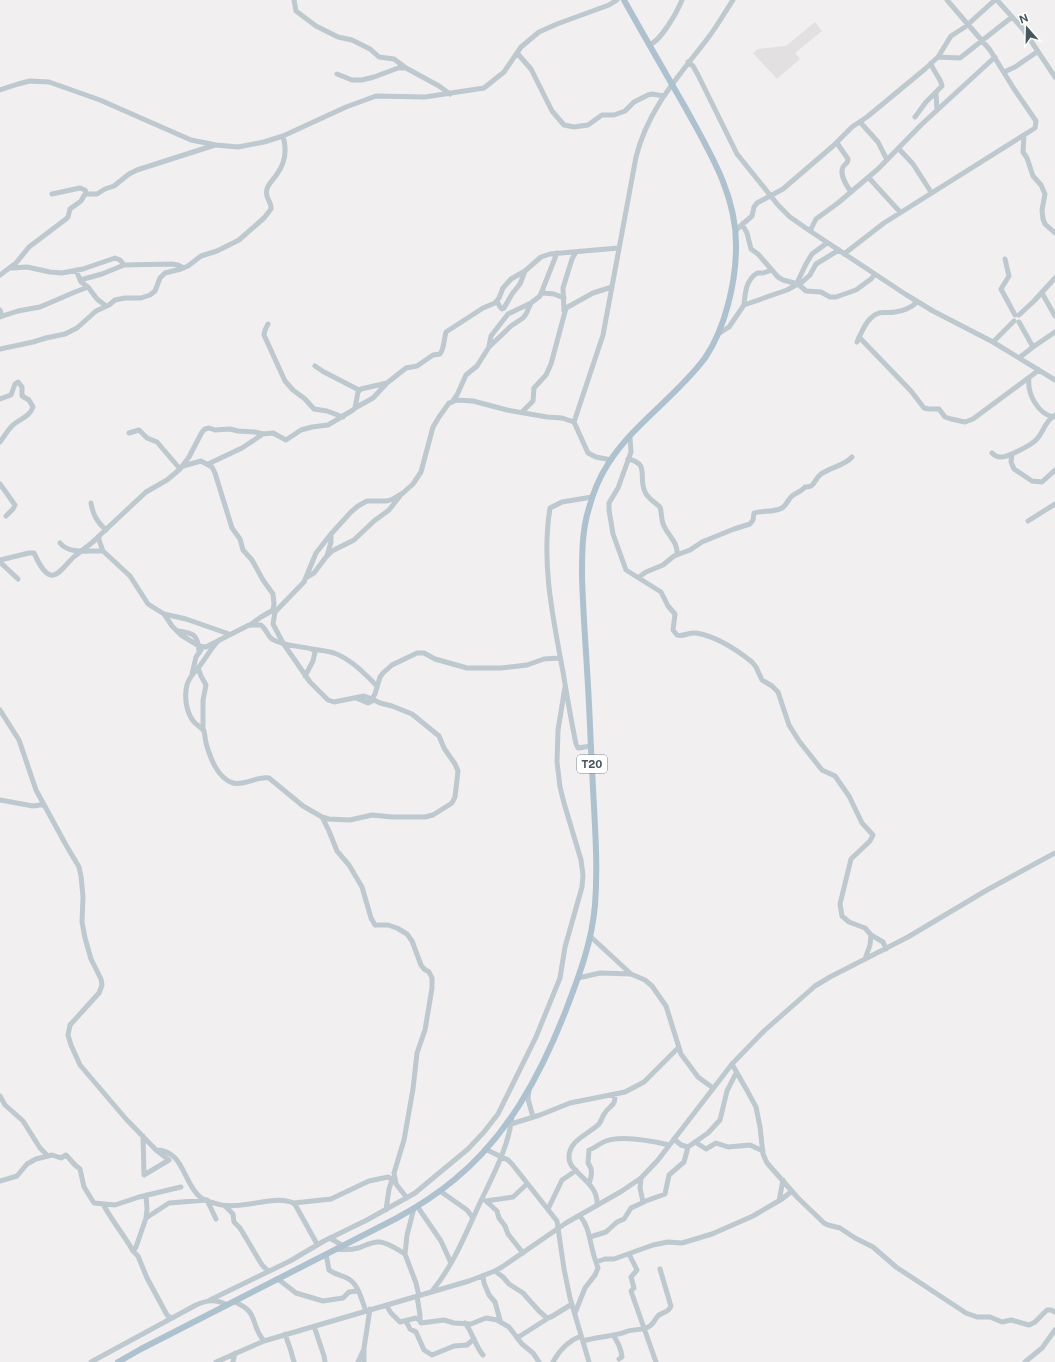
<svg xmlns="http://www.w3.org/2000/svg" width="1055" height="1362" font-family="'Public Sans',sans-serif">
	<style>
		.education { fill: #e3e0e2 }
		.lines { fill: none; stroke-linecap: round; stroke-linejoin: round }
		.minor { stroke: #bdc8cf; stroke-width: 5 }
		.major { stroke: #aec1cf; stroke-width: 6 }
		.labels { text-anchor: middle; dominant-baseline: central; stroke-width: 3.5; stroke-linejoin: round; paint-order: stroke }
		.shield { fill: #fff; stroke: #7e888e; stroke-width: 1 }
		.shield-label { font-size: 11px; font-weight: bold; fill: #47555e }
	</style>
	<rect width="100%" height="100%" fill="#f2eff0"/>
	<!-- education -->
	<path class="education" d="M815,22L822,31L795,53L800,59L777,79L753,53L758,49L786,46Z"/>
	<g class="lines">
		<!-- minor -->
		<path class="minor" d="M294,0L296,11L316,26L338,37L352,40L370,49L379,57L394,59L406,68
			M997,0L1023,29L1055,77
			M649,45C661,41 677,12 682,0
			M517,53L531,69L552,111L564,125L574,127L588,125L602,115H614L625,111L634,102L648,95L652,94L664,96
			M938,57L960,58L1012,17
			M688,62L693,66L698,75L737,154L778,205L790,217L810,231L905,294L933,311L993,342L1055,380
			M1004,72L1015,67L1037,52
			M337,74L352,80H362L374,77L398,68H406L439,86L450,94
			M0,90L18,84L30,81L49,82L100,100L191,140L216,145L238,147L264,142L283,136L346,107L376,96L425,97L484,88L504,72L521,47L539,32L557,24L609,5L617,0
			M936,93L937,110
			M915,117L926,102L942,86C941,78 933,72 931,63
			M860,122L878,142L887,160
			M1024,135L1023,152L1027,158L1033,176L1041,185L1045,194L1042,210L1043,219L1045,224L1055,233
			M837,143L848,159C848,164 845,163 843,167C839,175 847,186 851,192
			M899,149L913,164L931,192
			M869,178L900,212
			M52,194L80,188L85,190L87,194
			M743,223V226L747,233L751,249L758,254L778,277L783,280L798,284L806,291L821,292L830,297H836L856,290L871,279L875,274
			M736,230L752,216L754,207L757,203L783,189L833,146L852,127L867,117L925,69L938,57L951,36L965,27L995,0
			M810,231L816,219L838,203L878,169L922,124L995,57
			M844,254L884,223L1035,128L1036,121L1014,89L990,50L947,0
			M1005,259L1009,276L1001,289L1015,315
			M11,268L27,267L50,272L62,273L83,269L115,258L120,260L124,265L172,264L178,265L184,268
			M76,270L81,282L88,287L97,299L106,306
			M0,275L16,263L29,247L66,219L68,217L70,209L81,201L85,194H97L105,189L114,186L129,174L137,170L215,145
			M80,280L102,274L124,265
			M799,285L810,275L816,264L839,250
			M543,293L554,294L564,298
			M1042,293L1055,316
			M497,301L500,307L502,309L504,308L512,294L520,284L525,271
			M744,305C745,293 746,280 757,273H763L772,270
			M0,310L1,313L0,315
			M564,311L563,288L572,259L576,252
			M1019,315L1034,301L1055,278
			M0,317L18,311L40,307L75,292L88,287
			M1019,322L1033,347
			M268,324L265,330L264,335L285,381L293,390L305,399L314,409L327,411L343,417
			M718,334L729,327L744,305L787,290L796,285L806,264L812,254L827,243
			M859,337L911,391L924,408L929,409H939L945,417L951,419L965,422L973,419L1039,370
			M857,342C861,334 864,324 871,318C881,309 885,314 895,312C903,311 912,307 917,302
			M993,342L1014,321
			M489,346L491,336L508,314L531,303
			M0,349L33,342L46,338L65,334L77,328L96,311L109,305L115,300L125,298H141L150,295L155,291L160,278L165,273L181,269L188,266L201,256L217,251L239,240L264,218L271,209C272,201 264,198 267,189C268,184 274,179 277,174C286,162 287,150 283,136
			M1019,358L1033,347L1055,332
			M315,366L324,372L359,390
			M1029,378C1027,393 1037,413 1053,417
			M0,399L11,395L15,384L18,382L22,387V396L29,400L33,407C29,418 19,419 12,426C7,431 4,437 0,442
			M452,402L457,395L466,375L477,366L489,347L511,326L523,318L526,314L531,303L540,296L557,253
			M355,408L373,398L387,383
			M522,412L533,401L534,388L546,375L551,364L566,308L593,293L612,287
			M574,422L603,335L636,157C648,109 678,77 708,38C717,26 725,12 733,0
			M129,433L139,430L147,438L157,442L180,469
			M630,438L631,452L618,488L609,503V510L613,534L626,570L661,592L668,606L675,614L673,630L677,635C683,637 689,632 696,633C715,636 737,650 752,662L756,667L762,680L772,686L778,692L789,725L799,741L822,770L835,776L849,796L862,823L873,835L870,841L851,859L840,904L842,916L849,922L865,928L871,935L870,945L865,959
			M992,453C994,455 997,457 1000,457C1007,458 1031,445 1036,440C1045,431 1043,423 1055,415
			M1012,454L1011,462L1014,469L1032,481L1042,482L1055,470
			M628,459C650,463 638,478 645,492C648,499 655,502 660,507C662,513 661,521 664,526C669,537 678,542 677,555
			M208,464L242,448L263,434
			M183,466L201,461L212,467L215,473L232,528L240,539L243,550L252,560L263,580L273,594L274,604L273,610
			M0,484L15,505L13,509L6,516
			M91,503C93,515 97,522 106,530
			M1028,521L1055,504
			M60,543C70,555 89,550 103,551
			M327,556L331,542V534
			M0,560L29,553H34C37,559 43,574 51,575C59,577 69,560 75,556C83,549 92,544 99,536
			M0,562L18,579
			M307,577L314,573L326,557L332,551L354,540L374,521L389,510L400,496
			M639,577L646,572L663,565L674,556L690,550L702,542L734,529L750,524L753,520L754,513C763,510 772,513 782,508C787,505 788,499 792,496C797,492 801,492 805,487C815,488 814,479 821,474C831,467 844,466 852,457
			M164,614L186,619L229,634
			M250,625L261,617L275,609
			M178,631C193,633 198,634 199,651
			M219,640C211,648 206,658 199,667C194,673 189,677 187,685C184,696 186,714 195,723C197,725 202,728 204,731C205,735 205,739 206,743C210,757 217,778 233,783C245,786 257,776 269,778L303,806L322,817L329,819L350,820L372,815L392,817H425L433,815L452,803L455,797L458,771L455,764L444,748L439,736L412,714L392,706L380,703L372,699L364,696L334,702L328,700L310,682L283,643L273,624L275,612L304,582L316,553L331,534L351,512L358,506L367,501H387L393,499L403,493L413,484L421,472L433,427L439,417L449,403L457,400L473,401L507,410L547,417L562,418L574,422L588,453L596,457L611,460
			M312,649C320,650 327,651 334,653C351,659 365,674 377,686
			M198,668L201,676L206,685L203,700V730
			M192,674L196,657L201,650
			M305,676L313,661L315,652L312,649C301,646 282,646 272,639C268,636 266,629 261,625H249L206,647L199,646L181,635L172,626L164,614L148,604L130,576L103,551L99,540V536L146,492L167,480L180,469L189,457L202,432L205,429L209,428L215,430L230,429L238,431L255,432L263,434L273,433L286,440L301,430L312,427L328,425L353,410L355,408L358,392L361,389L387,383L406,368L417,366L433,355L440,354C444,349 444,339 446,332L483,308L495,303L499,298L503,288L511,279L525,271L541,257L550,254L618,248
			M356,698L368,703L374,700
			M372,699L375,694L380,677L383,673L392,665L417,653H424L435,659L467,668H501L527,665L544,659L560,658
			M0,710L19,740L36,790L66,845L79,867L81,876L83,897L82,922L85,938L91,959L101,979L102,985L99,993L70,1025L68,1035L71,1045L80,1065L126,1119L156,1150C184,1150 183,1183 200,1197C204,1200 210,1202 214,1203C239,1212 270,1195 291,1202C294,1203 296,1205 297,1208L317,1244
			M591,746L578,748L576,744C571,720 567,696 563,672C553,618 541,563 550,508L562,502L592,497
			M0,800L33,806L40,805H44
			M322,817L329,831L337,851L349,865L362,887L371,918L375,925H388L397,928L407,934L412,941L421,965L424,969L429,972L432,978V988L425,1030L417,1053L413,1089L404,1140L394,1173L396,1184L407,1198
			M871,935L883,942L886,949
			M591,937L631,974L645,980L652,986L666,1006L681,1054L698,1077L713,1088
			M578,978L600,973L631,974
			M732,1064L749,1094L756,1107L760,1127L763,1154L767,1163L798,1198L824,1223L828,1225L840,1228L855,1238L873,1247L896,1267L966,1313L977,1317H990L1002,1322L1011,1320L1029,1325L1035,1322L1047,1310H1051L1055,1312
			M529,1090L528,1099L533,1117
			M0,1096L5,1105L23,1121L40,1148L48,1156
			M511,1124L540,1115L570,1103L625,1092L644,1082L679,1047
			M143,1136L144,1175L169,1160L156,1150
			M674,1139L681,1145L688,1147L708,1133L720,1120L727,1091L736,1073
			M695,1142L706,1149L716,1143L728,1147L750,1145L763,1151
			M485,1149L508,1160L512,1164L557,1221L564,1269L570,1298L589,1362
			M641,1178L640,1188L643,1202L665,1194L669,1175L684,1162L688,1147
			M0,1181L17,1176L27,1164L36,1159L52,1155L61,1158L66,1155L75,1165L80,1169L84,1187L94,1203L115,1205L139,1197L181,1187
			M589,1183C592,1175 593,1170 588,1163L589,1150C595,1148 600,1143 606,1141C623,1135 652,1141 669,1145
			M440,1191L467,1210L473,1218
			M486,1201L497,1211L499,1218L505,1226L508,1234L523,1253
			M486,1201L513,1197L527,1184
			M779,1201L783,1180
			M294,1203L331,1199L369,1181L388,1177L395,1181
			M103,1204C112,1221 124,1235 133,1251
			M597,1205C599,1181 568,1173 569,1157C569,1140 589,1134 599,1124C602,1120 602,1116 605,1113C607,1109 611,1107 613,1104C615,1102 615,1098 615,1095
			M225,1206L233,1214L234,1222L240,1228L262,1265L267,1270L270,1271
			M417,1206L441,1241L451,1263
			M414,1208L407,1235L405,1254L416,1283L419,1296
			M548,1209L562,1180L571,1174L576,1170
			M386,1210L389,1189L392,1180
			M146,1218L147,1209L146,1195
			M590,1237L606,1232L617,1222L624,1219L631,1208L644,1202
			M330,1238L343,1246
			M336,1249C344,1250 351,1250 358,1248C365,1246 372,1241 380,1242C389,1243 398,1250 405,1254
			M326,1254L329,1270C334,1274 341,1275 347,1278C359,1284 361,1299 366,1311
			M629,1254L637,1270L631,1277L634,1288L631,1291L632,1294L656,1362
			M596,1262L605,1259H614L653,1245L668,1242L682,1243L712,1234L753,1216L782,1199L792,1191
			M495,1271L503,1277L509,1284L523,1293L539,1311L547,1318L551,1317L572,1304
			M483,1276L484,1283L489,1295L495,1302L500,1320
			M278,1279L296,1293L323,1301L343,1298L349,1292L358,1291
			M432,1291C453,1266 465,1235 479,1205C492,1177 509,1147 512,1116
			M417,1296L420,1315V1321L421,1323L444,1320L454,1323L471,1324L486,1318L497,1320L509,1327L522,1344L533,1353L539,1362
			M210,1300L290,1261L324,1241L367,1220L415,1193L468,1149L484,1132L498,1114L536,1037L560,978L565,947L582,887L583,875L581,860L564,803L560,787L557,762L558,730L565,687
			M235,1302C260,1313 249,1323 264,1341
			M386,1305L391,1313L400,1322L416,1318L419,1320
			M575,1313L585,1288L595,1275L598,1268C596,1262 594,1257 593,1252C589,1238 589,1227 580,1216
			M171,1318L167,1315L147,1278L138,1256L133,1251L136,1247L146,1218L169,1203L207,1200L216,1219
			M406,1321L410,1329L416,1332L424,1350L432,1355L454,1346L467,1345L474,1339
			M465,1323C473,1333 475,1346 483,1355
			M314,1326L324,1356L325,1362
			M285,1334L290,1348L294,1362
			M613,1335C618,1342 621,1348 622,1357L619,1359
			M517,1338L550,1317
			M583,1341C598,1336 614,1337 628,1331C634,1329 645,1331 651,1325C655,1322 655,1318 659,1315C664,1312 669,1312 671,1306L670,1303L660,1269
			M91,1362L196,1305C207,1300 216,1299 227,1305
			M216,1362L264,1341L469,1281L495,1271L502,1267L566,1223L622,1191L641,1178L658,1160L732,1064L764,1031L815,986L830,977L908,937L987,890L1055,853
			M233,1362L235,1353
			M358,1362L364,1349
			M364,1362V1348L370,1309
			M553,1362C560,1349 568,1341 581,1336
			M1025,1362L1042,1348L1055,1330"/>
		<!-- major -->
		<path class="major" d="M118,1362L141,1349L397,1218C417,1207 436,1195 454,1180C508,1136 541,1074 566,1010C579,976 592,942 595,905C598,866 595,827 593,788C591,754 590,720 588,686C586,649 583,613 582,576C582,554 582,530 589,508C593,493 599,478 608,464C633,424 676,397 705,358C725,329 736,282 736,247C737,195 709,151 685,107C665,72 644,36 624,0"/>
	</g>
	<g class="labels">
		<!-- shield labels -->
		<rect class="shield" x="577" y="755" width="30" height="18" rx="3"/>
		<g class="shield-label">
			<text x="592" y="764">T20</text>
		</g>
	</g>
	<!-- north arrow -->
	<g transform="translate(1027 28) rotate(340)" stroke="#ffffff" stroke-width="3" paint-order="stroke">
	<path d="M0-3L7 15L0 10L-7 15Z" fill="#47555e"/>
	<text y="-6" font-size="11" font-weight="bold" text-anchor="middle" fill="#47555e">N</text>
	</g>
</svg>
